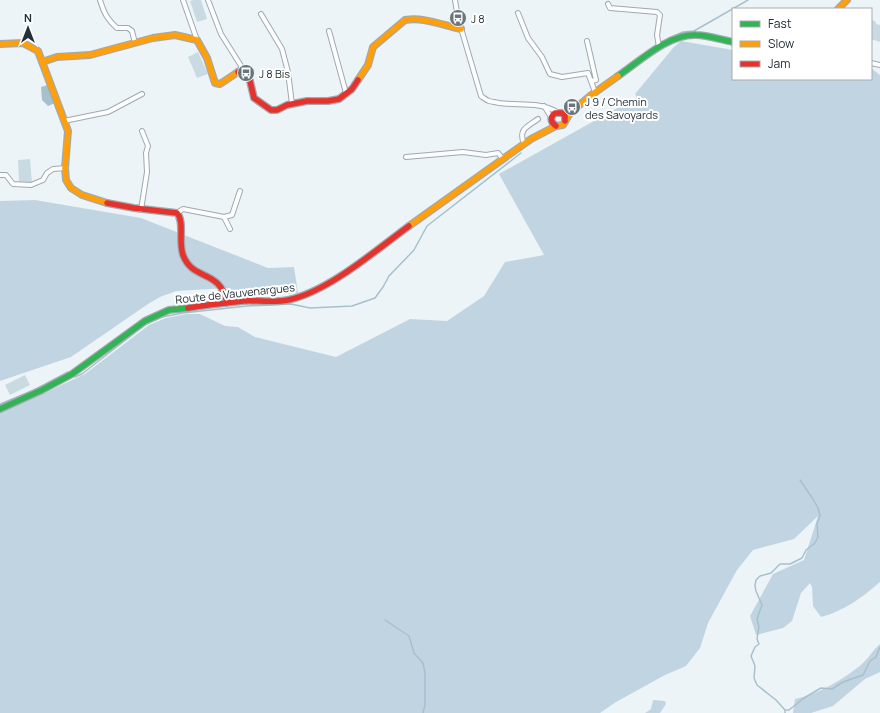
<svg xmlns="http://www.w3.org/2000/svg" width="880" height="713" font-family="Manrope,sans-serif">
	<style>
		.green { fill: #cadae3 }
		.forest { fill: #c0d5e1 }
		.water { fill: #a7c0cd }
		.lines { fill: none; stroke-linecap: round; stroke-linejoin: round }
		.stream { stroke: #a7c0cd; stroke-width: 1.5 }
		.street-casing { stroke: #a1a9ae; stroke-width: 6 }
		.fast-casing { stroke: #a1a9ae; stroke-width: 8 }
		.slow-casing { stroke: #a1a9ae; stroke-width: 8 }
		.jam-casing { stroke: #a1a9ae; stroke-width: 8 }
		.street { stroke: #fcfdfe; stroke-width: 4 }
		.fast { stroke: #30b455; stroke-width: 5.5 }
		.slow { stroke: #ff9f0a; stroke-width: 5.5 }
		.jam { stroke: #e5322d; stroke-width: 5.5 }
		.labels { text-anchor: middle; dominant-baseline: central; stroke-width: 4; stroke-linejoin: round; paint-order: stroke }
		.poi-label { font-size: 11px; fill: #233037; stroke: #fff; text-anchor: start }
		.street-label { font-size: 11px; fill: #233037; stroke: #fff }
	</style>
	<rect width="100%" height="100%" fill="#edf4f8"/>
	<!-- green -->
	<path class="green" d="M194,0H201L207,19L197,22L190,1Z
		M871,19L876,22V24L880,25V42L871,39Z
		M198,52L208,74L197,78L188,57Z
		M30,159L32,182L19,183L18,160Z
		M25,375L30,385L10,395L5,385Z"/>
	<!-- forest -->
	<path class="forest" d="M681,41L733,50V79H871V68L880,75V582C863,597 844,611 821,617L813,606L812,587L810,583L801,593L792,621L783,628L756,635L750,616L773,574L804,560L818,516L794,539L753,550L737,570L708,623L700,648L686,666L665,675L616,702L600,713H0V412L27,401L85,374L149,325L166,318L187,314H200L225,326L238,327L255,337L336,357L410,319L447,321L484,296L505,262L544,255L499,174L637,97L635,94L673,48Z
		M35,200L141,218L268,268L294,267L298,293L238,298L229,293L227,288L176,291L160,297L148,304L71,357L0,381V201Z
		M880,644V672L865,679L833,706L811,713H793L795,699C819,694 842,680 861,665C868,659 873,650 880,644Z
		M653,700L665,701L666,704L660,713H645L651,709Z"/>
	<!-- water -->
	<path class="water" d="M48,85L55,103L48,106L42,100L41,87Z"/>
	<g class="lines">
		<!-- stream -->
		<path class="stream" d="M669,38L683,32L694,31L748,0
			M75,377L82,374L146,324L162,317L183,313L247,306L291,304L310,308L352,306L375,298L383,287L389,276L414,250L427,226L521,153
			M0,404L34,390L68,372
			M385,620L409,636L414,653L423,663L425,673V705L423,713
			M785,710H789L804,698L821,688L832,689L843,682L863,675L870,661L876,657L880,647
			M785,713V710L776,700L757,685L754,678L755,666L751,656L755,647L759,644L757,639L759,627L757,619L762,605L756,591L755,586L756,580L760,576L771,573L780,564H790L802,558L806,550L815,543L818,537L817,524L820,515L818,508L813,499L800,480"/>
		<!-- street casing -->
		<g class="street-casing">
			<path id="street" d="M100,0C104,13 107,19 117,28H128L132,31L135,43
				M183,0L197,40
				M208,0L221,34L243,69
				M455,0L458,18L481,96C484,98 486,100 489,101C492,102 496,102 499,103C518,106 539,101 557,112
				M608,4L610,8L657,12L660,15L657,35L659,47
				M518,13L528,38L542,57L550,74L562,77L588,73L595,92
				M261,14L282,49L288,72L292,104
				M329,31L346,93
				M587,41L596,80L592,81
				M871,63L880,65
				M544,106L551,117
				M64,121L108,112L142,94
				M524,144C518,129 527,127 538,119
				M406,157L463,152L486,155L498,153L503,159
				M0,175H6L13,184L31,185L43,180L47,173L53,169L66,168
				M141,210L147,172L146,153L148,146L142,131
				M177,213L183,209L224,217L230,229
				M224,217L232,215L240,191"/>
		</g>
		<!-- fast casing -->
		<g class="fast-casing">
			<path id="fast" d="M618,76C640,61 668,34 696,35C708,35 721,40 733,42
				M0,409L42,390L72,374L145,321L169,310L188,308"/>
		</g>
		<!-- slow casing -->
		<g class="slow-casing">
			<path id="slow" d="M838,9L847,0
				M0,44L23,43L38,51L68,131L65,168L66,180L71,188L82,195L107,203
				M42,62L57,57L90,55L153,38L175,35L197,40L207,58L215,83L220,84L238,72
				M358,80L368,65L373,47L405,20C424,17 442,25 461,29
				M409,226L531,139L556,126L563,125L570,113L590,96L618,76"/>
		</g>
		<!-- jam casing -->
		<g class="jam-casing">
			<path id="jam" d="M238,72L243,69L250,81L254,98L271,110H277L287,105L307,101H328L339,99L352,89L358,80
				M556,126C550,122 550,117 555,113H562L565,116V121
				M107,203L134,208L177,213C185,222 178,241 183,255C193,282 220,268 227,303
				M188,308C206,305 224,303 243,301C257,300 274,303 288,300C328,292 376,250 409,226"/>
		</g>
		<!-- street -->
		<use href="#street" class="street"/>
		<!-- fast -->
		<use href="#fast" class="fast"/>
		<!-- slow -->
		<use href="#slow" class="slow"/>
		<!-- jam -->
		<use href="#jam" class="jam"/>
	</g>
	<!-- icons -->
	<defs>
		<g id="bus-disc" transform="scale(0.9)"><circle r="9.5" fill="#6a757b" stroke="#fff"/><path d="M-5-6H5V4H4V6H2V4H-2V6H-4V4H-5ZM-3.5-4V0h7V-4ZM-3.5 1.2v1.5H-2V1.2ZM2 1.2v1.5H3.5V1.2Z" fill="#fff"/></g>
	</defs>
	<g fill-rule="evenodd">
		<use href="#bus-disc" x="458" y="18"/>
		<use href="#bus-disc" x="246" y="73"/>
		<use href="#bus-disc" x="572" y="107"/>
	</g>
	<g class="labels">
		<!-- poi labels -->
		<g class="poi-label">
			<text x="471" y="18">J 8</text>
			<text x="259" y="73">J 8 Bis</text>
			<text x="585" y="101">J 9 / Chemin<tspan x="585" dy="13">des Savoyards</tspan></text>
		</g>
		<!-- street labels -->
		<g class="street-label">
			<text transform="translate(235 293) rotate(-6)">Route de Vauvenargues</text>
		</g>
	</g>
	<!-- legend -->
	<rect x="732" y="8" width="140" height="72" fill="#ffffff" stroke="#a7acaf"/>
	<rect x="740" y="21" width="20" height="6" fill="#30b455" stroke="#a7acaf"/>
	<text x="768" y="28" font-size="12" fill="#233037">Fast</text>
	<rect x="740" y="41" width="20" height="6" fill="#ff9f0a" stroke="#a7acaf"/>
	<text x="768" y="48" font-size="12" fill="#233037">Slow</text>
	<rect x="740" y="61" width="20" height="6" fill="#e5322d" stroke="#a7acaf"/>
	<text x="768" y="68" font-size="12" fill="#233037">Jam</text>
	<!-- north arrow -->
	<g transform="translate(28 28)" stroke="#ffffff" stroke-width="3" paint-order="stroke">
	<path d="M0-3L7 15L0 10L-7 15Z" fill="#233037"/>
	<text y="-6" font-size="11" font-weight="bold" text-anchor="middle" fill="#233037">N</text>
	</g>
</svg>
